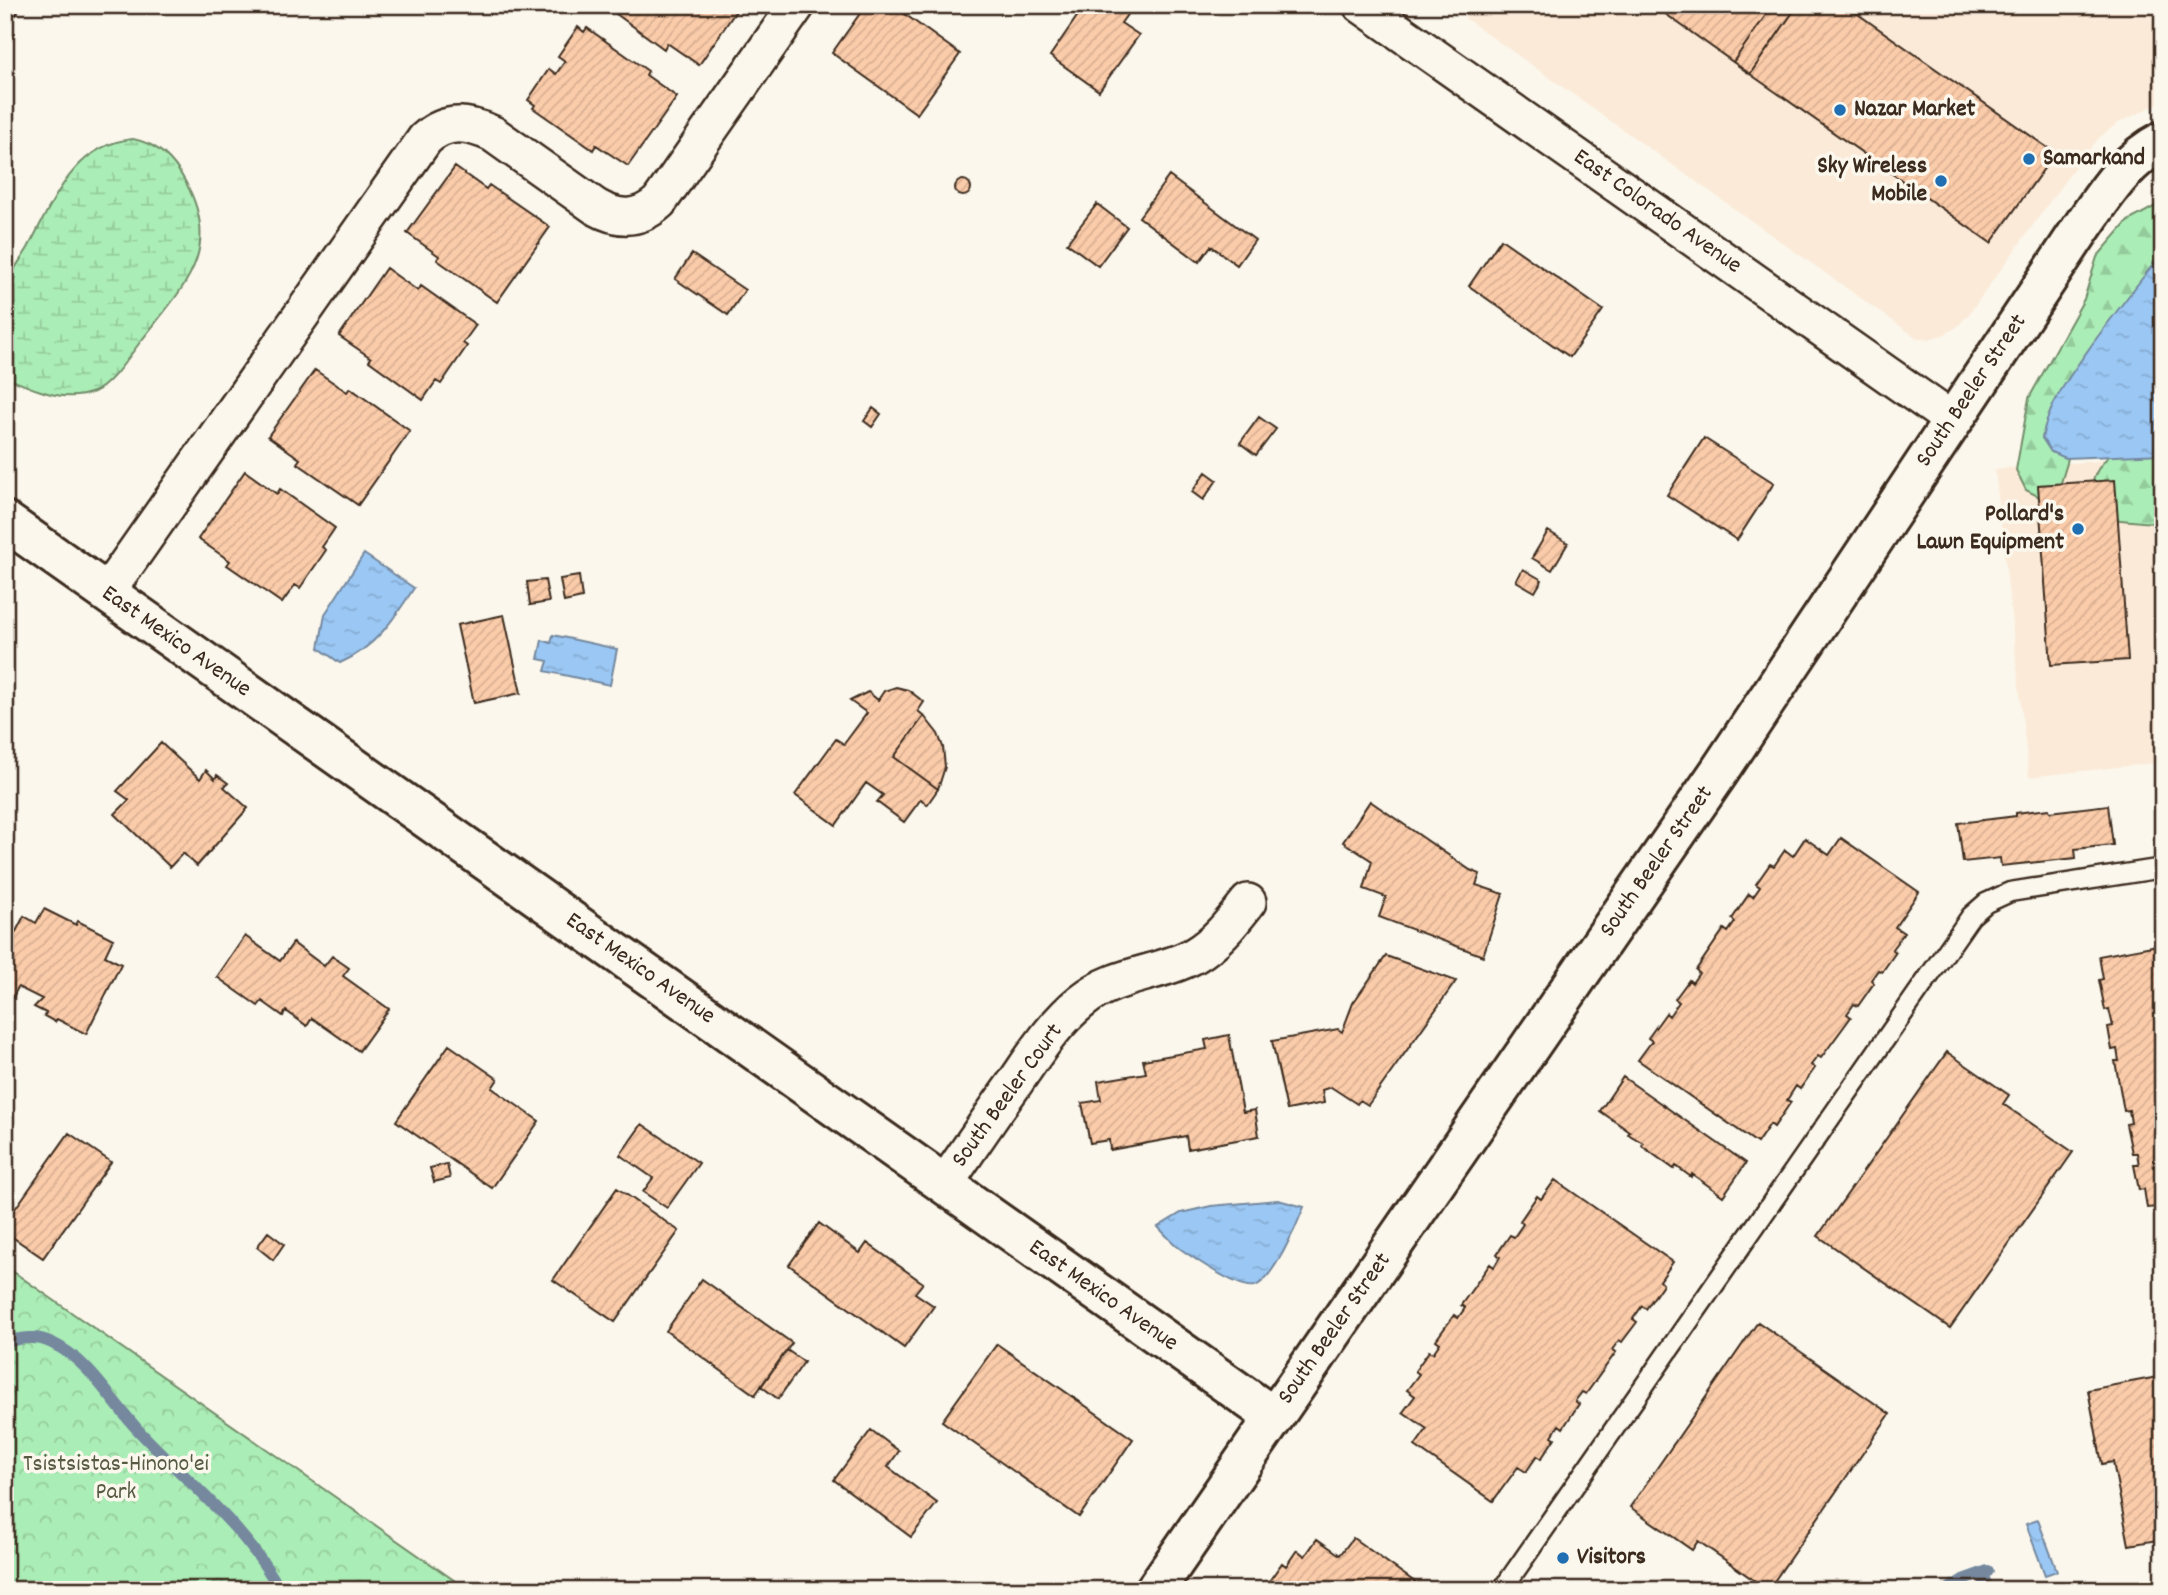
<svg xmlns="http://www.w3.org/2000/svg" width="2168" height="1595" font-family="Dekko,sans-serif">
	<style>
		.built { fill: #fbead8 }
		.forest { fill: url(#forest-firs); stroke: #738c6a; stroke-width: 2 }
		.wetland { fill: url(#wetland-marsh); stroke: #738c6a; stroke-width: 2 }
		.park { fill: url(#park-crowns); stroke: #738c6a; stroke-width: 2 }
		.water { fill: url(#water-ripples); stroke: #74889e; stroke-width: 2 }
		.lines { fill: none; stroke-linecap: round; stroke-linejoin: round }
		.stream { stroke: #74889e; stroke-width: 12 }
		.building { fill: url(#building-hatch); stroke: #3b2a1e; stroke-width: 2 }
		.service-casing { stroke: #3b2a1e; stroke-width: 23 }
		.minor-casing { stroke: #3b2a1e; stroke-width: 40 }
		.tertiary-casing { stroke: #3b2a1e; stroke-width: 44 }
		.service { stroke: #fbf7ec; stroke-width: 18 }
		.minor { stroke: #fbf7ec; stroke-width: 35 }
		.tertiary { stroke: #fbf7ec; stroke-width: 38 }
		.poi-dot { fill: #1f6fb2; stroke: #fbf7ec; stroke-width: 2.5 }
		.labels { text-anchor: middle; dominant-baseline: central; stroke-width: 7; stroke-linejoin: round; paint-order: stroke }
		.poi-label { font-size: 24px; font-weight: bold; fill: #3b2a1e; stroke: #fbf7ec; text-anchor: start }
		.street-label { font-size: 24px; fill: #3b2a1e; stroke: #fbf7ec }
		.park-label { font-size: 24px; fill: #575b44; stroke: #fbf7ec }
	</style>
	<defs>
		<pattern id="forest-firs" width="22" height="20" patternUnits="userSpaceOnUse" patternTransform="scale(1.75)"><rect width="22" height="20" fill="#abedb6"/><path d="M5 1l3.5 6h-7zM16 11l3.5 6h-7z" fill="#94cb9c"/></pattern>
		<pattern id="wetland-marsh" width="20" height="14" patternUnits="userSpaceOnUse" patternTransform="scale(1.75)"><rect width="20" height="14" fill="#abedb6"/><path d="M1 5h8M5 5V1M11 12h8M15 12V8" fill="none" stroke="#94cb9c"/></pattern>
		<pattern id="park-crowns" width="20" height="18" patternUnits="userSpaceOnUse" patternTransform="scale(1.75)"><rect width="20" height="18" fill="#abedb6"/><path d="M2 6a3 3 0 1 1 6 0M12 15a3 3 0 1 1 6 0" fill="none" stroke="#94cb9c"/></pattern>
		<pattern id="water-ripples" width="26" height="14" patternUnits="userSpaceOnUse" patternTransform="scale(1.75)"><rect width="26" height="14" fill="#9ac7f4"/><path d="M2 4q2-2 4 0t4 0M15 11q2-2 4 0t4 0" fill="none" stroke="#86abd1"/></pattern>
		<pattern id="building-hatch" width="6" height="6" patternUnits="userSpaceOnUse" patternTransform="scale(1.75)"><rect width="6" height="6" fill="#fbccaa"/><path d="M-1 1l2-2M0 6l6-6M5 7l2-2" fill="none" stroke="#d8af92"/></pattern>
	</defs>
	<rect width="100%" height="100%" fill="#fbf7ec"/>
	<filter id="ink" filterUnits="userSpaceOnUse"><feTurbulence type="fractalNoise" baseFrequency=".0143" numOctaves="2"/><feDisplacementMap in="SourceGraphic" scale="14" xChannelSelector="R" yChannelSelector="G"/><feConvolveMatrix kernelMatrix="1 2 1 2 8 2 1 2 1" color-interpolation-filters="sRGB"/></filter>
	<g filter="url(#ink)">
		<!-- built -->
		<path class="built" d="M1473,5H2163V101L2118,123L2100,137L2076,165L1969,314L1957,327L1945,334L1929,339L1917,338L1465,18Z
			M2163,456V762L2029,777L1995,469Z"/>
		<!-- forest -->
		<path class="forest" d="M2163,202V305L2074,422L2067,463L2057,496L2049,502L2026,490L2016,470L2029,398L2084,299L2097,257L2128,221Z
			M2163,417V524L2110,519C2105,512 2097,504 2094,496C2082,463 2141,432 2163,417Z"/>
		<!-- wetland -->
		<path class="wetland" d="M133,139C158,144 173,159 185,181C224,251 183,287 141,341C130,355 111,385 94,392C65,403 39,391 12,380L5,376C5,348 2,318 5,290C7,277 21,260 28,248C53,201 74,144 133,139Z"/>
		<!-- park -->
		<path class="park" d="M5,1266L468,1590H5Z"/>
		<!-- water -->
		<path class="water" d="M2163,252V454L2066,458L2051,452L2042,438C2049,402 2072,373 2093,343C2116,312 2139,282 2163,252Z
			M364,554L414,588C394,619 375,648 340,663L319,648L325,614Z
			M553,635L617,649L610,685L545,671L548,661L538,659L542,640L551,643Z
			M1278,1200L1304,1207C1297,1225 1273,1280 1255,1286C1240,1290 1195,1259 1182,1250C1173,1244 1166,1235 1158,1227L1181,1213L1211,1206Z
			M2038,1520L2057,1571L2045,1575L2026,1524Z"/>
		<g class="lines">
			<!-- stream -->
			<path class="stream" d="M5,1342C21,1338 37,1335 52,1343C89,1360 111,1401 138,1430C187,1482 245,1526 280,1590
				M1982,1573L1988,1590
				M1947,1590L1963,1580L1988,1571"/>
		</g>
		<!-- building -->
		<path class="building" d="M5,5H22L10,24L5,21Z
			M604,5H740L699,65L667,43L664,49Z
			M866,5H892L960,54L917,114L832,53Z
			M1085,5H1134L1121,23L1139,35L1099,91L1050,56Z
			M1653,5H1773L1733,62Z
			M1773,5H1798L1750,74L1733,62Z
			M1798,5H1845L2055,153L1991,243L1750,74Z
			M578,27L584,32L587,28L648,71L646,75L677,97L628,166L596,145L593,150L533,108L535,105L528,100L549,69L556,74L565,61L558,56Z
			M455,167L486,189L489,185L550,227L497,302L437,260L439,256L407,233Z
			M1169,176L1255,240L1237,265L1211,246L1199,262L1139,217Z
			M955 188a8 8 0 1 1 16 0a8 8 0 1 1-16 0Z
			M1097,204L1127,227L1098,266L1067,243Z
			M1501,239L1603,310L1570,357L1469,286Z
			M692,254L745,290L728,315L675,279Z
			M386,268L418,291L421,286L476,325L463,343L467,346L441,384L436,381L423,400L369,361L371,358L339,336Z
			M315,370L347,392L350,388L410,431L358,505L297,463L300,459L268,436Z
			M873,408L881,414L872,427L864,421Z
			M1259,417L1276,429L1256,455L1240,443Z
			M1704,438L1774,483L1737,540L1667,495Z
			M245,471L277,494L280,489L335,528L322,547L326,550L300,588L295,585L282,603L227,565L230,561L198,539Z
			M1206,472L1217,480L1203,500L1192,492Z
			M2115,480L2128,660L2051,665L2038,485Z
			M1548,531L1568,543L1552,570L1532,558Z
			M1523,569L1542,580L1535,592L1516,581Z
			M579,576L582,598L564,602L560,579Z
			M545,580L549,602L530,605L527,582Z
			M504,615L521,693L474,703L457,625Z
			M896,687L908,690L924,702L918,711L924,716L894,757L938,789L927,805L921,799L904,822L877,802L883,795L866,783L836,825L795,795L836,739L844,744L867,713L850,701L868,692L878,700L884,691Z
			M924,716L938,734L943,747L945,767L938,789L894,757Z
			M161,743L200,779L206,770L215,779L217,775L228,783L224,787L248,808L197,866L183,853L170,867L115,814L129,800L117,791Z
			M1370,801L1470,870L1480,874L1476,885L1503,894L1483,956L1379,917L1386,897L1364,889L1372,861L1343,842Z
			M2108,805L2113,845L2075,849L2076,858L2001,866L2000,858L1963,862L1958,823L2016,816V813L2049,809L2050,812Z
			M1805,838L1829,855L1841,838L1919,892L1895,927L1904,933L1892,949L1896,952L1882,972L1878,970L1871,980L1874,983L1858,1006L1854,1004L1847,1014L1851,1017L1821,1058L1818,1056L1811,1065L1815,1068L1800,1089L1796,1086L1787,1100L1791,1102L1774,1127L1770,1124L1757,1143L1638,1060L1652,1041L1648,1038L1666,1013L1669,1016L1679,1002L1675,999L1689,980L1692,983L1699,973L1696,970L1724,929L1728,932L1735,922L1732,919L1749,894L1753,897L1760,887L1756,884L1770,864L1774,866L1785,850L1793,856Z
			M44,909L76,925L78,921L113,939L105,956L121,964L86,1034L57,1019L55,1022L44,1016L46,1013L34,1007L42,999L18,987L13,997L5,993V953L24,916L36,923Z
			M245,936L280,961L293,943L324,966L332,956L349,968L343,976L389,1009L359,1051L312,1018L307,1026L286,1011L283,1016L262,1001L258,1006L217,977Z
			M2163,944V1227H2161L2157,1207L2147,1208L2144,1189L2139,1190L2134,1165H2139L2137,1153H2132L2126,1124L2131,1123L2129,1110L2124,1111L2115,1061H2119L2117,1049L2112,1050L2108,1027L2113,1026L2109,1009L2105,1010L2099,980L2103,979L2099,956Z
			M1386,956L1456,981L1368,1105L1360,1100L1357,1104L1331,1087L1322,1090L1324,1103L1287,1110L1272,1041L1338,1029L1342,1032L1353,1003Z
			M1229,1035L1243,1112L1255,1110L1259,1136L1188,1149L1186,1136L1110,1150L1109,1140L1090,1143L1082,1103L1101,1100L1098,1081L1146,1073L1143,1060L1207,1049L1205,1040Z
			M449,1045L498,1079L492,1088L539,1121L492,1188L396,1121Z
			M1947,1052L2009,1095L2003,1104L2073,1152L1950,1328L1818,1236Z
			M1623,1077L1746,1163L1723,1196L1692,1174L1691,1177L1676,1166L1674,1169L1642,1146L1643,1143L1628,1134L1630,1132L1600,1111Z
			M642,1124L699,1163L667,1208L643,1192L653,1178L620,1155Z
			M69,1133L111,1162L43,1258L5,1232V1223Z
			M447,1164L450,1178L434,1182L430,1168Z
			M1555,1180L1673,1262L1660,1281L1663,1284L1646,1309L1642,1306L1633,1319L1637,1322L1622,1342L1619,1340L1612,1350L1616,1352L1586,1394L1582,1392L1575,1401L1579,1404L1563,1428L1559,1425L1552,1436L1555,1438L1541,1459L1537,1456L1526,1472L1518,1467L1493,1501L1415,1446L1427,1429L1403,1412L1415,1396L1407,1390L1419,1374L1415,1371L1429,1351L1433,1353L1440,1343L1436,1340L1454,1315L1458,1318L1465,1308L1461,1305L1490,1264L1494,1267L1500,1257L1497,1254L1510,1235L1514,1237L1523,1224L1520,1221L1537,1196L1541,1199Z
			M617,1188L679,1231L615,1322L553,1280Z
			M819,1223L860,1253L867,1243L923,1283L915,1293L934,1306L904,1348L789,1265Z
			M268,1232L284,1244L273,1260L257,1247Z
			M702,1279L792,1343L755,1395L666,1331Z
			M1758,1322L1890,1414L1768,1590L1698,1541L1692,1550L1630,1507Z
			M997,1344L1133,1439L1079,1517L942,1421Z
			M787,1350L804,1362L778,1399L761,1386Z
			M2163,1376V1539L2129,1545L2113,1462L2102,1464L2088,1390Z
			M871,1430L899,1451L888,1467L937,1503L911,1537L834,1480Z
			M1353,1538L1426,1590H1269L1271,1587L1267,1584L1282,1563L1286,1566L1297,1550L1305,1556L1317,1539L1340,1555Z"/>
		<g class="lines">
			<!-- service casing -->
			<g class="service-casing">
				<path id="service" d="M1502,1590L1971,916L1986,903L2010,892L2163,868"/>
			</g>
			<!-- minor casing -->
			<g class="minor-casing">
				<path id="minor" d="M1361,5L1952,420
					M107,592L425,139C447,119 468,123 493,134L596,207C619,220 639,220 659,202L797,5
					M945,1184C967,1152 989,1119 1012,1087C1033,1057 1053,1024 1082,1001C1116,973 1159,975 1195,955C1217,942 1233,921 1248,902"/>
			</g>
			<!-- tertiary casing -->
			<g class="tertiary-casing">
				<path id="tertiary" d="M5,521L1274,1417
					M1155,1590L1719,772L2080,230C2103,197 2125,160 2163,141"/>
			</g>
			<!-- service -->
			<use href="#service" class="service"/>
			<!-- minor -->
			<use href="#minor" class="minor"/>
			<!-- tertiary -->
			<use href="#tertiary" class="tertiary"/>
		</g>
	</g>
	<!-- markers -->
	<g class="poi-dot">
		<circle cx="1840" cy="110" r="7"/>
		<circle cx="2029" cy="159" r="7"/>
		<circle cx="1941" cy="181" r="7"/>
		<circle cx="2078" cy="529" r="7"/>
		<circle cx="1563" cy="1558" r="7"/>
	</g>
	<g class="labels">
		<!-- poi labels -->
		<g class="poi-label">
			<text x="1854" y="110">Nazar Market</text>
			<text x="2043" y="159">Samarkand</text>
			<text x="1927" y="167" text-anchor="end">Sky Wireless<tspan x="1927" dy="28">Mobile</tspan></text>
			<text x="2064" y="515" text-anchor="end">Pollard's<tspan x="2064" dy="28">Lawn Equipment</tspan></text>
			<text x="1577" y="1558">Visitors</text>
		</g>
		<!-- street labels -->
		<g class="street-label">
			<text transform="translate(1657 212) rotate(35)">East Colorado Avenue</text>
			<text transform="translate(1972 391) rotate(-56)">South Beeler Street</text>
			<text transform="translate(176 642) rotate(35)">East Mexico Avenue</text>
			<text transform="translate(1657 862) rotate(-55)">South Beeler Street</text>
			<text transform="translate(640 969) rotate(35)">East Mexico Avenue</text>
			<text transform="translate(1008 1096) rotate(-54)">South Beeler Court</text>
			<text transform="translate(1103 1296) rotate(35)">East Mexico Avenue</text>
			<text transform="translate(1335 1329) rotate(-55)">South Beeler Street</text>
		</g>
		<!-- park labels -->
		<g class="park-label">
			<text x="116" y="1465">Tsistsistas-Hinono'ei<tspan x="116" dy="28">Park</tspan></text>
		</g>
	</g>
	<!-- margin -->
	<rect width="2168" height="1595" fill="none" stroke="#fbf7ec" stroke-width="28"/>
	<rect x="14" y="14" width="2140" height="1567" fill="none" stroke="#3b2a1e" stroke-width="2.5" filter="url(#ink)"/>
</svg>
